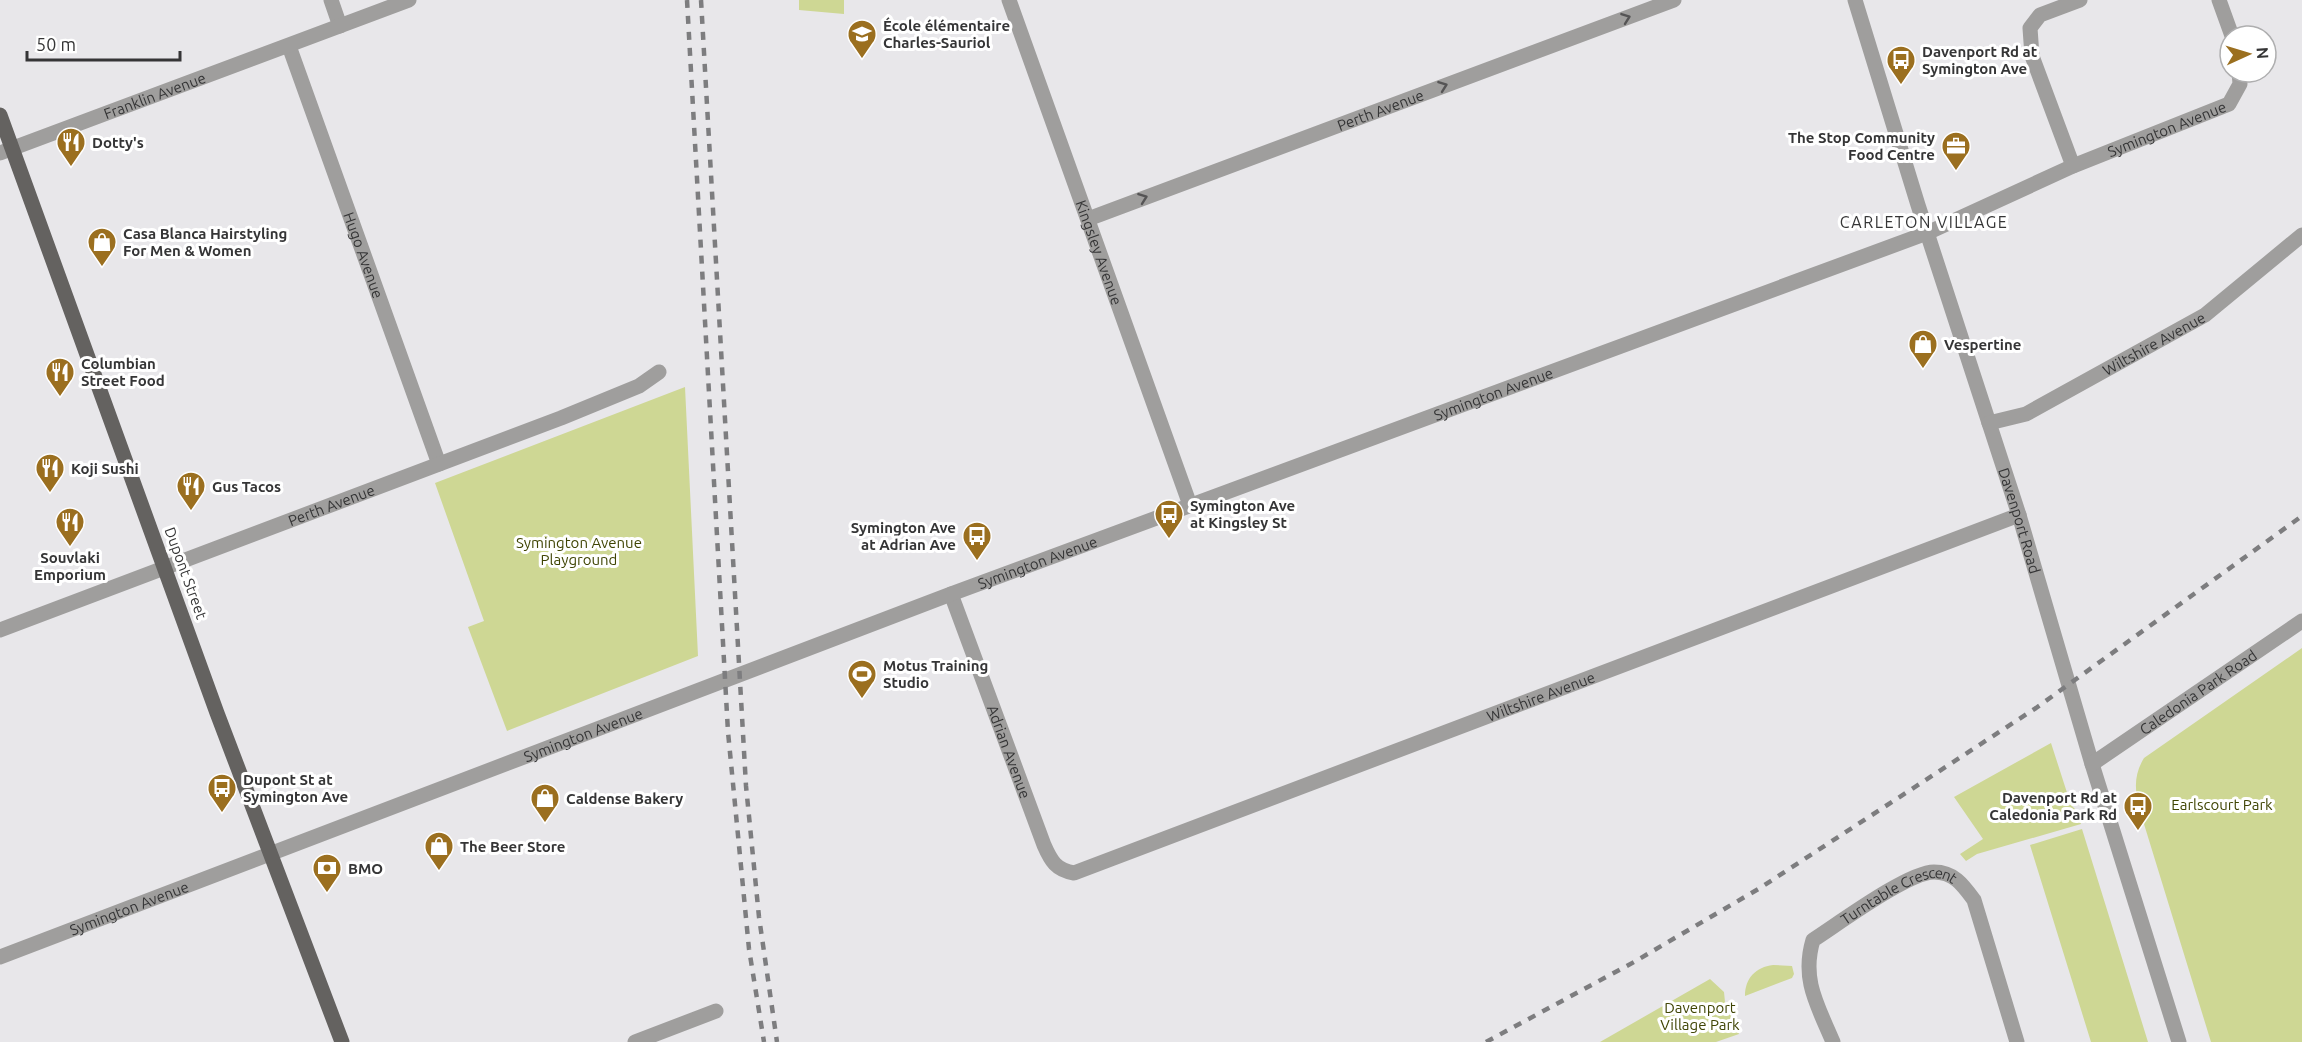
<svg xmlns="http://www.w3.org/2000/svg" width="2302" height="1042" font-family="Ubuntu,sans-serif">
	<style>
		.green { fill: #ced794 }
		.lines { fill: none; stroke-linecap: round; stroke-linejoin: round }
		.minor { stroke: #9f9e9d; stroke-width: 15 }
		.major { stroke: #646260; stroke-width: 15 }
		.rail { stroke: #7d7d7f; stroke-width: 4.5; stroke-dasharray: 8 8; stroke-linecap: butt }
		.oneway { stroke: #555455 }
		.labels { text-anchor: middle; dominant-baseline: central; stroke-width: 6; stroke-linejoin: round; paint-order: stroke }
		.poi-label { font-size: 15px; font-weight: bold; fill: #353536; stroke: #fff; text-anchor: start }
		.street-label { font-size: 15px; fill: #353536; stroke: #fff }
		.park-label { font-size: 15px; fill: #3f4403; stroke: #fff }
		.neighbourhood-label { font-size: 16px; letter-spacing: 1.5px; fill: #353536; stroke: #fff }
	</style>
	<rect width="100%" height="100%" fill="#e8e7ea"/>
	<!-- green -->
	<path class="green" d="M799,0H844V14L799,10Z
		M685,387L698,656L507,731L468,627L484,621L435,483Z
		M2302,648V1042H2211L2144,824C2137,799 2130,781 2144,758Z
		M2051,743L2071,805L2076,810L2081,824L1977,854L1966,861L1960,854L1983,839L1954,797Z
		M2082,829L2148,1042H2091L2030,845Z
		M1773,965L1792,966L1794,974L1792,978L1745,996C1745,978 1756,967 1773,965Z
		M1710,979L1724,992L1725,1002L1739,1034L1716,1042H1600Z"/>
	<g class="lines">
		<!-- minor -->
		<g class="minor">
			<path d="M331,0L340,26"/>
			<path id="s1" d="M1009,0L1190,505"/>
			<path id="s2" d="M1855,0L1918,205L2019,515L2092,764L2179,1042"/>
			<path d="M2219,0L2232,36"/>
			<path id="s3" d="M289,46L439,464"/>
			<path id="s4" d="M0,153L409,0"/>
			<path d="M2073,166L2032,56L2030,28L2040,15L2080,0"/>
			<path id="s5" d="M1088,219L1674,0"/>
			<path id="s6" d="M1989,423L2026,414L2205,315L2302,235"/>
			<path id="s7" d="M951,594L1044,845C1051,861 1056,870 1074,873L2019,515"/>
			<path id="s8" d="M0,630L561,418L639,386L659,372"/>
			<path id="s9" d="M2092,764L2302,621"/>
			<path id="s10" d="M0,957L951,594L1927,233L2073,166L2229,104L2240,84L2239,72"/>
			<path d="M635,1042L716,1011"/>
			<path id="s11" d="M1833,1042C1818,1006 1801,980 1813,940C1838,924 1908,872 1934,872C1954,872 1963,885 1974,900L2017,1042"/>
		</g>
		<!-- major -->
		<path class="major" d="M0,115L217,713L342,1042"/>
		<!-- rail -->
		<path class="rail" d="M687,0L728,732L749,949L764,1042
			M701,0L746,786L759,917L777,1042
			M1486,1042L1634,962L1760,888L2036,708L2302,516"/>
	</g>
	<!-- one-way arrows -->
	<defs><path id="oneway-chevron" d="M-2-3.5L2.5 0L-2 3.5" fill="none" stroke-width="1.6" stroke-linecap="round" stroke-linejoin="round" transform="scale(1.5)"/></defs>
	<g class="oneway">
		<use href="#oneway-chevron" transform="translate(1626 18) rotate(-20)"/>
		<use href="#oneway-chevron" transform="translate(1443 86) rotate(-20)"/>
		<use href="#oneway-chevron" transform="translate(1143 198) rotate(-20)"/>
	</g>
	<!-- icons -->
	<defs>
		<g id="school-pin" transform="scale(1.5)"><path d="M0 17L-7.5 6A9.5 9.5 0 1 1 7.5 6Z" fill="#9b6f1f" stroke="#fff"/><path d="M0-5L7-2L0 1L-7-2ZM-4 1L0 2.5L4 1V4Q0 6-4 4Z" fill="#fff"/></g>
		<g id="bus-pin" transform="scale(1.5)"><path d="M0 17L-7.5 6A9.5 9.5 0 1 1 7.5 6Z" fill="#9b6f1f" stroke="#fff"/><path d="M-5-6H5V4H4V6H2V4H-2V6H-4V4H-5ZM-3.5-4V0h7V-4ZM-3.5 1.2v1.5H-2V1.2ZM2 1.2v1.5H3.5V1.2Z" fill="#fff"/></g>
		<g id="restaurant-pin" transform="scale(1.5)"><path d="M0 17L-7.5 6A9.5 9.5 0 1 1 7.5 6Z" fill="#9b6f1f" stroke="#fff"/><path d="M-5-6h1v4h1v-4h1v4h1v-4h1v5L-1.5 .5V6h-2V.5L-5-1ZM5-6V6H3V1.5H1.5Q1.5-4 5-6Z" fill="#fff"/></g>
		<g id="office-pin" transform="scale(1.5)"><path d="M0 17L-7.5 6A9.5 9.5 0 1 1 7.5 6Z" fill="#9b6f1f" stroke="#fff"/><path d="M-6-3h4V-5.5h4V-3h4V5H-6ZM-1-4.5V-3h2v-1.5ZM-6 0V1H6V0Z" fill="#fff"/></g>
		<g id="shop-pin" transform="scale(1.5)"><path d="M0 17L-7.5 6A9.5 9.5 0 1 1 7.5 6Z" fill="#9b6f1f" stroke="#fff"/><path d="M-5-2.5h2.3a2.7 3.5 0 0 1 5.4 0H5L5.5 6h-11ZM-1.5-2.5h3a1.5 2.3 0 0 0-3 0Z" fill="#fff"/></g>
		<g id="stadium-pin" transform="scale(1.5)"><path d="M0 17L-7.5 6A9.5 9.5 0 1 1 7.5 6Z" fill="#9b6f1f" stroke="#fff"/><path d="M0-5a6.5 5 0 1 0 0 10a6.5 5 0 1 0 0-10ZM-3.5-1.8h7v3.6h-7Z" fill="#fff"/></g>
		<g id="bank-pin" transform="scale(1.5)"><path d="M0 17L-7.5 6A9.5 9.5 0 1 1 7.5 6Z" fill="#9b6f1f" stroke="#fff"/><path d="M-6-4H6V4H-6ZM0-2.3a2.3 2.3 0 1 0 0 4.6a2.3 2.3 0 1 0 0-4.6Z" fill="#fff"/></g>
	</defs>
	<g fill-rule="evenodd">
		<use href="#school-pin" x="862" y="34"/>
		<use href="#bus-pin" x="1901" y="60"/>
		<use href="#restaurant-pin" x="71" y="142"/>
		<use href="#office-pin" x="1956" y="146"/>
		<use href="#shop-pin" x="102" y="242"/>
		<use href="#shop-pin" x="1923" y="344"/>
		<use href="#restaurant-pin" x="60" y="372"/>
		<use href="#restaurant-pin" x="50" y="468"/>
		<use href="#restaurant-pin" x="191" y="486"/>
		<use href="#bus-pin" x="1169" y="514"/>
		<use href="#restaurant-pin" x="70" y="522"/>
		<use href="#bus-pin" x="977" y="536"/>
		<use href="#stadium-pin" x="862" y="674"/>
		<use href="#bus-pin" x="222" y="788"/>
		<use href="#shop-pin" x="545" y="798"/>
		<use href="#bus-pin" x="2138" y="806"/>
		<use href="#shop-pin" x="439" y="846"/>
		<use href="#bank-pin" x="327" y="868"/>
	</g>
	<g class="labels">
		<!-- poi labels -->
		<g class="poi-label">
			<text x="883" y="25">École élémentaire<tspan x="883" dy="17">Charles-Sauriol</tspan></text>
			<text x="1922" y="51">Davenport Rd at<tspan x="1922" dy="17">Symington Ave</tspan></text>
			<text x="1935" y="137" text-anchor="end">The Stop Community<tspan x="1935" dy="17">Food Centre</tspan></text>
			<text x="92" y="142">Dotty's</text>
			<text x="123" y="233">Casa Blanca Hairstyling<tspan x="123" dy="17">For Men &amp; Women</tspan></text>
			<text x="1944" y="344">Vespertine</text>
			<text x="81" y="363">Columbian<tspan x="81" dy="17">Street Food</tspan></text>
			<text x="71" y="468">Koji Sushi</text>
			<text x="212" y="486">Gus Tacos</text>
			<text x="1190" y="505">Symington Ave<tspan x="1190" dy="17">at Kingsley St</tspan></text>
			<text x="956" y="527" text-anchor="end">Symington Ave<tspan x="956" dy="17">at Adrian Ave</tspan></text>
			<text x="70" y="557" text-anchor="middle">Souvlaki<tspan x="70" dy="17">Emporium</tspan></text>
			<text x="883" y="665">Motus Training<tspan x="883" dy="17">Studio</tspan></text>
			<text x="243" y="779">Dupont St at<tspan x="243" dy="17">Symington Ave</tspan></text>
			<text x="2117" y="797" text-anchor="end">Davenport Rd at<tspan x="2117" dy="17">Caledonia Park Rd</tspan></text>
			<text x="566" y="798">Caldense Bakery</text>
			<text x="460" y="846">The Beer Store</text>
			<text x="348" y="868">BMO</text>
		</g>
		<!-- street labels -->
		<g class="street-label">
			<text stroke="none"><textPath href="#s4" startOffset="165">Franklin Avenue</textPath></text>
			<text stroke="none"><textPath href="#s5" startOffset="312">Perth Avenue</textPath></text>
			<text stroke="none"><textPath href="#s10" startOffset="2320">Symington Avenue</textPath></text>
			<text stroke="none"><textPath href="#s1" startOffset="268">Kingsley Avenue</textPath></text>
			<text stroke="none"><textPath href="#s3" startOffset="222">Hugo Avenue</textPath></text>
			<text stroke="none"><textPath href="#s6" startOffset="184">Wiltshire Avenue</textPath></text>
			<text stroke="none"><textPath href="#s10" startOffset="1596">Symington Avenue</textPath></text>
			<text stroke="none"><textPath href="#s8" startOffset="354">Perth Avenue</textPath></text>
			<text stroke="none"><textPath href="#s2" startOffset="546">Davenport Road</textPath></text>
			<text stroke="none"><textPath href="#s10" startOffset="1110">Symington Avenue</textPath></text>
			<text transform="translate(186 573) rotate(70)">Dupont Street</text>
			<text stroke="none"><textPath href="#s9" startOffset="128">Caledonia Park Road</textPath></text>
			<text stroke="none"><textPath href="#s7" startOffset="810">Wiltshire Avenue</textPath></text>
			<text stroke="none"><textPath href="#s10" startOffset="624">Symington Avenue</textPath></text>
			<text stroke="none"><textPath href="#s7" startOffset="168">Adrian Avenue</textPath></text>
			<text stroke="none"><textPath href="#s11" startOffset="206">Turntable Crescent</textPath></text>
			<text stroke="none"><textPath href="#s10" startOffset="138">Symington Avenue</textPath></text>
		</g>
		<!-- park labels -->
		<g class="park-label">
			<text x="579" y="542">Symington Avenue<tspan x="579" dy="17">Playground</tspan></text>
			<text x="2222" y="804">Earlscourt Park</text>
			<text x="1700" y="1007">Davenport<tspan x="1700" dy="17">Village Park</tspan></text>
		</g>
		<!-- neighbourhood labels -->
		<g class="neighbourhood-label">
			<text x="1924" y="222">CARLETON VILLAGE</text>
		</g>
	</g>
	<!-- north arrow -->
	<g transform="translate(2248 54) rotate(86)"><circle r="28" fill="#ffffff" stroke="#aeaeaf" stroke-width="1.5"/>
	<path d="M0-4.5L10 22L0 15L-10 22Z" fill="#9b6f1f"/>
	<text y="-9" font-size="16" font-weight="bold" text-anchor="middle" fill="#353536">N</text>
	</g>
	<!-- scale -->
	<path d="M27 51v9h153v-9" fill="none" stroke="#353536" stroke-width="3"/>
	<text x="36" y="51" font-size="18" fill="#353536" stroke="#ffffff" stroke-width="4.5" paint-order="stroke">50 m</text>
</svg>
